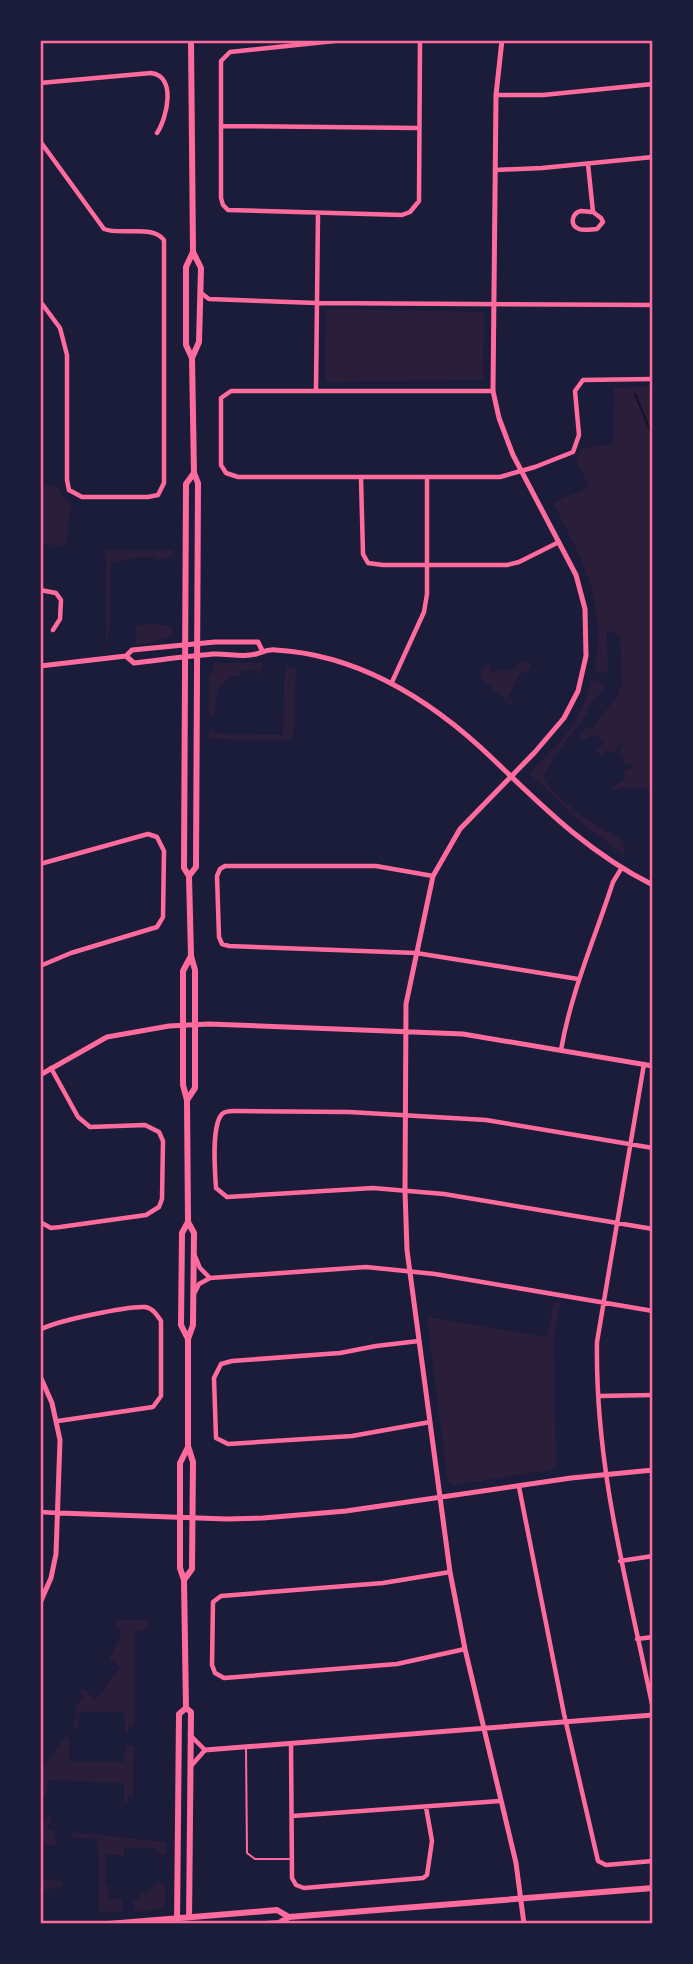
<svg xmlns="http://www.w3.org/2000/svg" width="693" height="1964" font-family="Commissioner,sans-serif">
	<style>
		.green { fill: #2a1e3b }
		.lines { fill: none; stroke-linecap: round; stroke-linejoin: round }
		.stream { stroke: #12122b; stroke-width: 2 }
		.service { stroke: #ff6b9d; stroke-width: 2 }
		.minor { stroke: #ff6b9d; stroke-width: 4.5 }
		.tertiary { stroke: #ff6b9d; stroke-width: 5 }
		.secondary { stroke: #ff6b9d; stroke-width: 6 }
		.neatline { fill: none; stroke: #ff6b9d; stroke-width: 2.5 }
	</style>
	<rect width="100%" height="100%" fill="#1b1b3a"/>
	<!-- green -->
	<path class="green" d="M326,309L484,312L483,380L325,382Z
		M653,386V790L635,787L634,790L621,787L618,789H611L620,781H624L625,769L630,770L632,768L629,763L625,765L622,755L618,753L624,745L620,743L614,753L606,751L605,754L601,755L596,751L604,742L593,734L588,739L579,738L587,726L592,729L620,692L617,689L622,688L620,635H615L614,631L607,632L608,671L605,674L595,670C606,597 584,565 553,503L589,487L576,459L582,448L613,444L614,388Z
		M40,485L58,486L62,496L71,503L66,546L40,544Z
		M106,550H173V557L155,560V557C140,557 124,558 111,564L110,624L106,644Z
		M151,624L172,626V636L169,638L151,641L169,640L136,645V625Z
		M527,662L531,665L526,674L521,672L507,698L513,701L510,704L480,678L481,669L490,665L491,672L517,669V663Z
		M214,663H263L259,676H258L257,670L242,669L241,676H231L217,689L215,715L209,717V674H212Z
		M287,667L296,669L294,732L291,738L283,740L209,739V730L223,734L283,735L284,678Z
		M593,679L604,684V688L587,710L589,712C579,725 545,765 544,779L551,789L581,816L622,840L625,847L623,854L582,824L530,774C539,761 553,751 563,738C578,721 585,700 593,679Z
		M554,1302L560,1303L554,1339L556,1469L453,1485L448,1482L427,1317L547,1337Z
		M116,1620H148V1630H135L134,1727H128V1733H125L124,1712H79L78,1729L73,1725L74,1720L72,1718H77L76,1706L84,1697L80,1692L83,1689L96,1699L120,1667L109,1659L119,1640L121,1629H115Z
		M66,1736L69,1739L70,1762H124L125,1745L134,1747L133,1797L128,1796V1802H124V1783L48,1780L46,1798L40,1794V1770Z
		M48,1816H51L52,1822L47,1824L48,1830H53L57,1845H43L42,1879L62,1881V1887L40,1891V1826Z
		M72,1832L166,1842V1854H157L156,1848H124V1856L106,1854V1885L114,1889H108V1898L122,1899L123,1912L99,1913L98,1839L73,1838Z
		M157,1883L166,1885L165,1908L135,1912L133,1903L143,1892L146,1893Z"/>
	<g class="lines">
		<!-- stream -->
		<path class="stream" d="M635,394L653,437"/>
		<!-- service -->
		<path class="service" d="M246,1748L247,1853L255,1859H289"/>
		<!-- minor -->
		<path class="minor" d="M344,40L230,52L221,61V198L223,205L228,210L402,215L410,212L419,201L420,40
			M40,83L151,73C177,76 167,118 157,133
			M496,95H543L653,84
			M221,126L418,128
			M40,141L104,229C122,236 152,224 164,240V483L158,495L148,497H82L69,490L67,480V355L60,328L40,301
			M588,164L593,212L601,218L603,222L597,229C592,229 584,231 579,229C569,225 572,213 581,211C585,211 589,212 593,212
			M495,170L542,168L653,157
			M201,293L209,299L316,303L653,305
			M316,390L318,213
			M493,391H231L221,398V465L226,473L238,477H500L535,467L573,452L579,435L575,391L583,380L653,379
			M361,478L363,554L368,563L383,565H507L519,562L559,542
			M40,590L56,593L61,600L60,619L53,630
			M392,682L424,612L427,594V478
			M40,864L148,834L157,837L164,851L163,917L157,927L71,953L40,966
			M433,876L376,866H225L220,869L217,876L219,937L222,944L229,946L416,953L578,979
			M561,1050C571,992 595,938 613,882L621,869
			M644,1064L597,1342C595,1470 628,1585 653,1709
			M653,1148L486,1120L349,1112L238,1111C233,1111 226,1110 222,1114C211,1126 215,1172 216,1188L227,1197L373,1188L444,1194L653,1229
			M40,1222L51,1228L60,1227L146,1215L159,1207L162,1199L163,1141L159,1132L145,1125L90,1127L78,1117L51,1068
			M195,1256L200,1268L210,1278
			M195,1292L199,1284L210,1278L366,1267L435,1274L653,1311
			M40,1330C54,1321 128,1306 145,1307C153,1308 157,1315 161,1321V1396L153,1407L58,1421
			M419,1341L376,1346L340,1353L232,1361L221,1364L214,1378L216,1438L228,1444L352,1436L430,1422
			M599,1396L653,1395
			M519,1487L564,1714L598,1861L606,1865L653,1861
			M40,1512L58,1513
			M620,1561L653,1556
			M450,1572L383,1583L221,1596L213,1602L212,1665L215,1673L224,1678L397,1664L465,1649
			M637,1639L653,1637
			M190,1735L205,1750L191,1766
			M291,1744L292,1878L296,1885L304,1888L423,1878L427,1875L432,1841L426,1807
			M292,1816L500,1801"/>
		<!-- tertiary -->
		<path class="tertiary" d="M502,40L496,95L493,391L499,418L513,455L576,575L585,609L586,656L578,691L564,718L535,752L460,829L433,876L406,1004L405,1191L407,1250L450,1572L465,1649L516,1863L524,1924
			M126,656L134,663C160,660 187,656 213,654C226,653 243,658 256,654C263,652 267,649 276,650C362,655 434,702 494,760C545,809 589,853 653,885
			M40,666L126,656L132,650L215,642H258L262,650
			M40,1075L107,1037L169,1026L209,1024L463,1034L653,1066
			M40,1376L52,1403L60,1440L56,1554L51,1578L40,1603
			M59,1513L227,1519L263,1518L346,1511L571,1478L653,1470
			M205,1750L653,1715"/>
		<!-- secondary -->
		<path class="secondary" d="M191,40L193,252L186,267V345L192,358
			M189,876L196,867L198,483L194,473L192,358L199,342L201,268L193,252
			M187,1100L195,1088V970L191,956L189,876L184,868L186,484L194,473
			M188,1339L181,1325L182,1233L188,1222
			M188,1447L180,1463V1568L184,1580L186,1708L191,1712L189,1924
			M184,1580L192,1569L193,1462L188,1446V1339L193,1325L194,1233L188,1222L187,1100L183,1085V971L191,956
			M108,1924L277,1910L289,1917
			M177,1924L179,1714L186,1708
			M265,1924L279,1923L289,1917L653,1888"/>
	</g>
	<!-- border -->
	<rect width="693" height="1964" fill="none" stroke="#1b1b3a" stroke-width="84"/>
	<rect x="42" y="42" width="609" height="1880" class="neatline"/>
</svg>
